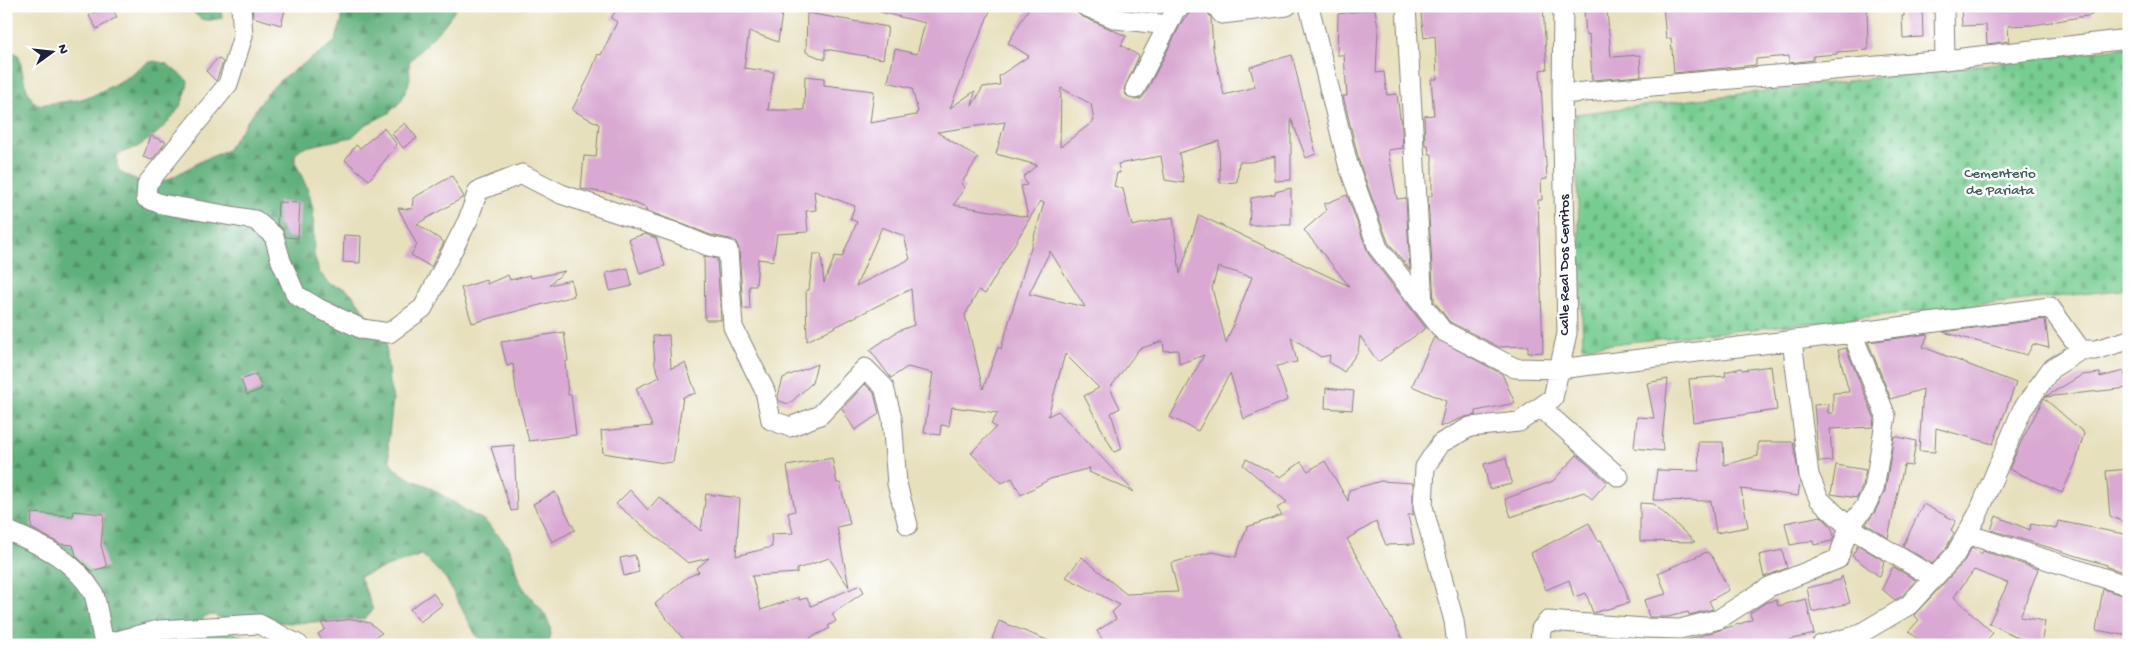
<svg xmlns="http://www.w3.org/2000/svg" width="2135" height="651" font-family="'Gochi Hand',sans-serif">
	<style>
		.forest { fill: url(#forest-firs); stroke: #42695b }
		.cemetery { fill: url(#cemetery-stones); stroke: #4c7866 }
		.building { fill: #d9a9d3; fill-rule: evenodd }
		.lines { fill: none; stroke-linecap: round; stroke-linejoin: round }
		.street-casing { stroke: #84817c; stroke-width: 21 }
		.street { stroke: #fff; stroke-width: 19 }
		.labels { text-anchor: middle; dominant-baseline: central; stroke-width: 5; stroke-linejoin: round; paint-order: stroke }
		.park-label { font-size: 15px; fill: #405e59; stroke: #fff }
		.street-label { font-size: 15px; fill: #22223b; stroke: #fff }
	</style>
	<defs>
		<pattern id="forest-firs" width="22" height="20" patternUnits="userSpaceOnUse" patternTransform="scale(1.25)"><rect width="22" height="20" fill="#61b07b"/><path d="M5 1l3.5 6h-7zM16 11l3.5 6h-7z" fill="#508f66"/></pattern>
		<pattern id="cemetery-stones" width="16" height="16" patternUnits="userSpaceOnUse" patternTransform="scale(1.25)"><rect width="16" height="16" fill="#77cd91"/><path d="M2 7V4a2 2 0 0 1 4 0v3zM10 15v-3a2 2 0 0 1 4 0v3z" fill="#67b07e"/></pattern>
	</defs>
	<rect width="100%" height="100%" fill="#fff"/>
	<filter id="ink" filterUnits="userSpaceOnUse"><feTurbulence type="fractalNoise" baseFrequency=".02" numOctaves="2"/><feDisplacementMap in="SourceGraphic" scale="10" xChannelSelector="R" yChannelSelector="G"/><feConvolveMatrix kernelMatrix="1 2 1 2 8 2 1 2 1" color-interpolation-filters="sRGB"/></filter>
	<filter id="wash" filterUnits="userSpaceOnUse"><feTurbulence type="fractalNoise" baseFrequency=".0096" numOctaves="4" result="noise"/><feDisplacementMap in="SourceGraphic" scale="20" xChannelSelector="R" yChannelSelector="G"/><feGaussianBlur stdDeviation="1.12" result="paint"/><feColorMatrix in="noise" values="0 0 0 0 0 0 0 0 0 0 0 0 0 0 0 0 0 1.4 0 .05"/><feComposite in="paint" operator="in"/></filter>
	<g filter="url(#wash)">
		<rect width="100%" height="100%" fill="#e7e0bd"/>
		<!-- forest -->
		<path class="forest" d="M190,6H221L222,18C205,22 199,22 190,6Z
			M339,6H458L444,25L409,62L410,78L408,86L401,101L389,113L365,125L352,137L301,148L295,155V162L308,190L313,209L314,255L319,272L330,284L345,289L352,294L367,315L373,320L386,342L389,383L393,399L388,444L390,461L394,468L410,479L426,485L475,516C484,519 487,523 493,530C500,537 506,542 510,551C515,561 515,574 521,584C533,604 557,617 549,643L485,645L477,637L446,579L422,555L360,576L373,610L364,619L296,623L228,621L214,615L205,616L201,622L270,645H6V46L19,56L25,85L32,100L38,105L77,100L92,96L132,75L147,63L154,61L167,64L188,81C186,109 160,134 137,147C129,151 124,150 117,157V166L121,173L140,181L155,183L169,179L203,160L226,151L269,91L279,81L335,42L342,20V13Z"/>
		<!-- cemetery -->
		<path class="cemetery" d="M2129,47V289L1583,347L1575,114Z"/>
		<g id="blocks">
			<!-- building -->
			<path class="building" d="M104,6H110L117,17L97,29L89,16Z
				M252,6H286L281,25L253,17Z
				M619,6H783L778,42L749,31L744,68L774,72L768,110H804L805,76L824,78V85L874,91L870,123L916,115V113L918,112L912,88L888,82L895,49L917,54L925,23L880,12L881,6H992L950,108L975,91L972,106L983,87L1000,85L999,76L1029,56L1008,43L1030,6H1069L1081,16L1126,36L1121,45L1139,56L1124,89L1126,95L1135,100L1141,99L1145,94L1183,20L1196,6H1205L1211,18L1213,49L1224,95L1255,87L1250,67L1292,55L1316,154L1306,158L1291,118V180L1275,181V156L1250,162H1239L1237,182L1220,183L1219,141L1179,153L1184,183L1165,180L1161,156L1118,164L1120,173H1117L1114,186L1123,189L1132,226L1173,217L1180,274L1199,215L1349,286L1304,230L1326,211L1324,204L1347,195L1369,255L1426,328L1378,362L1360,336L1358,351L1344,372L1329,362L1330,355L1321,357L1291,337L1297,362L1276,366L1288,400L1244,419L1230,373L1198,431L1170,417L1204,355L1179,364L1178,350L1164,351L1163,341L1139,349L1110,388L1120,408L1111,413L1122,449L1114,452L1084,396L1099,388L1065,354L1048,416L1058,411L1134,492L1089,472L1090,468L1050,479L1021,495L1012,478L1002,483L971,453L996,427L991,424L998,413L952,407L949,426L941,425L940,435L924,433L933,373L907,367L891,378L870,350L898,331L914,325L911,289L807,341L806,290H809L813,254H821L824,283L835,256L842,257L857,222L850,219L855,206L814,191L816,210L806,211L808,232L777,234L773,261L758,259L756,286H749L750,309H743L739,249L736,242L730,239L711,235L645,210L646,208L613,194L581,189L584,156L596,157L599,124L572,110L589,77L598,54L601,55L617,22L611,18ZM1061,88L1091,104L1094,121L1060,147ZM1005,122L996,154L1037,165L1023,177L1027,185L1021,186L1028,217L954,205L965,187L961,184L978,158L937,132ZM1040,201L1044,203L1001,349L998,347L983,389L965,315L979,290L985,294ZM882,227L904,236L910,259L856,286ZM1050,251L1085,307L1029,294ZM1218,267L1252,277L1226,343L1212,288Z
				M1420,6H1543L1547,69L1540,70L1547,179L1541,180L1542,200H1538L1543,352L1528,353V346L1499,347L1450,322L1434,301L1428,197L1432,196V154H1429L1428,145H1425L1424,116L1434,115L1431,79H1437L1435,36L1424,38Z
				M1663,6H1867L1868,50L1837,52V54L1813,56V60L1789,63V56L1756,59V65L1674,73L1671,38L1666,39Z
				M1904,6H1922L1923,37L1903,38L1902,16H1904Z
				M1961,6H2092V15L2033,25L2008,26L2009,41L1987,44L1986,25L1962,26Z
				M1375,9L1378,28L1376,73L1384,72L1387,95L1397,94L1400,118H1401L1403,148L1388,150L1397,199L1406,198L1410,270L1388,242L1360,165L1343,96H1347L1344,55H1337L1338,14Z
				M1607,10L1611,57L1640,55L1641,76L1592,80L1589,34L1586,35L1584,11Z
				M807,13L888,27L883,59L825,49V60L806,52Z
				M218,58L223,62L216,81L206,71Z
				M405,123L417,138L403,148L392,134Z
				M384,128L397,145L369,180L345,160L356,145L360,148Z
				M151,136L166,142L152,160L143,157Z
				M452,176L464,197L417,224L444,242L431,267L411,255L417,245L398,208L412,209L413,198Z
				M1291,188V225H1249L1251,198L1275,194V192Z
				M278,202L300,203L298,238L286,237L282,228L277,224Z
				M645,234L656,238L665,266L640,274L629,239Z
				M344,235L361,236L360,263L343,262Z
				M704,256L717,259L721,320H705Z
				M628,268L632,286L610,291L606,273Z
				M565,271L549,285L571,280L574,296L472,323L461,288L486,280L487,284L508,275L510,280L530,275L531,278Z
				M2045,319L2049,348L2033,344L2027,355L1943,332Z
				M564,332L568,361L565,362L568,395H571L576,435L529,441L516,390L513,364L507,366L501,342Z
				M1928,334L1923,347L2016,383L1993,444L1936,428L1935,452L1919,451L1923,389L1891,399L1868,342Z
				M669,335L671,368L685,363L696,393L683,397L673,462L664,463L603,453L601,431L652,426L636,388L660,377L655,365L653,336Z
				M1434,337L1502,374L1515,403L1476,411V415L1465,417L1440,427L1446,401L1412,386Z
				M1846,348L1874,417L1873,427L1830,429L1832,461L1819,462L1814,405L1828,404V413H1833V393L1849,392L1838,350Z
				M817,364L812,383L789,404L779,401L778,397L783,378Z
				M1771,366L1777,410L1693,422L1689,379L1726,376L1725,372L1741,368L1742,370Z
				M2124,371L2128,388L2045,397L2082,375L2100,373V377Z
				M256,374L262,389L247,395L241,380Z
				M1668,379L1662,440L1663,451L1634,448L1637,417L1654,418L1647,383Z
				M865,384L874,393L879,414L855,430L842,409Z
				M1326,388L1354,391L1352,410L1325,408Z
				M2044,398L2084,433L2076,462L2062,493L2009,469L2023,438Z
				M1894,436L1916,441L1912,466L1904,465L1888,538L1866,524L1875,512L1885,491Z
				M1698,442H1723L1724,465L1758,456V442H1793L1800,483L1798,496L1741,489L1748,527L1716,533L1711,501L1653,500L1657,470L1699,471Z
				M514,445L517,510L511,511L491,447Z
				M1577,455L1607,482L1592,499L1584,492L1511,517L1505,499L1553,481Z
				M832,458L837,483H840L850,524L837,527L849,587L829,558L797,569V573L752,576L761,610L799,597V600L807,598L811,606L860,585L864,592L832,614L836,621L828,626L830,628L810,638L814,645H688L655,604L686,578L699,572L696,569L709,558L688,563L616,504L630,490L648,510L659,497L701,531L706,494L740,498L736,556L772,547L771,534L793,533L788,513L795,511L787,466Z
				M1506,458L1512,484L1489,489L1484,464Z
				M1246,459L1281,477L1301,462L1308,471L1325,461L1348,501L1349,490L1381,481L1413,483V515H1408L1414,544L1386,545L1376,522L1347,539L1406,645H1106L1097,631L1116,619L1112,612L1120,605L1066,577L1082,557L1126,594L1178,592L1171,563L1212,552L1236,557L1247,527L1282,515L1277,508L1287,502L1243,465Z
				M1836,465L1866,470L1863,485L1857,498L1831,494Z
				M2129,469V524L2110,516L2106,471Z
				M555,492L575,530L552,542L533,504Z
				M1640,503L1654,504L1695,542L1640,541Z
				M1923,504L1956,521L1951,530L1954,533L1946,548L1932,564L1903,546Z
				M74,511L104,514L101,545L107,567L91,571L76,556L73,545L60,544L31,528L32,513L73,516Z
				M1821,516L1831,526L1834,537L1832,541L1814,545L1813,541L1790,545L1785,523Z
				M1996,516L2030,530L2031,524L2056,529L2058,521L2129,535L2124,572L2107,567V565L1991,530Z
				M1589,523L1598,541L1601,540L1625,589L1629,603L1593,613L1586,593L1574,597L1569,580L1546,590L1531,553Z
				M1858,545L1884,561L1880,577L1852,556Z
				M1972,547L1981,554L1983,551L2038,569L2020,617L2045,621L2041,645L2029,643L1989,623L2008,583L1974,570L1954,597L1993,633L1982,645H1924L1909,631L1919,620L1914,615L1963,563Z
				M1782,550L1787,568L1764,577L1759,555Z
				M1707,552L1713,558L1729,590L1709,601L1713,609L1689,615L1688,612L1668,617H1649L1644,600L1666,594L1658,573Z
				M635,555L639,572L624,576L620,558Z
				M1893,567L1916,580L1902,596L1895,600L1882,589Z
				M1842,576L1850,603L1812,612L1807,588L1840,580Z
				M2103,589L2129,597V636L2096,630Z
				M433,593L442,605L420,622L410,609Z
				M1806,599L1814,634L1768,645H1685L1684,641L1752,620L1750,613L1765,603L1776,600L1778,606Z
				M353,619L370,623L382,633L363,645H325L318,634L325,629L321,623Z
				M999,621L1057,644V645H1005L992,639Z"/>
		</g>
	</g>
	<g filter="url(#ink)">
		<use href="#blocks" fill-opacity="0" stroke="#84817c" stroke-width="1"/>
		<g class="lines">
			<!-- street casing -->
			<g class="street-casing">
				<path id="street" d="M241,6L243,36L228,84L147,184L146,198L161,204L255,220L274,236L281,261L296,295L318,308L362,329L389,333L423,308L468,220L478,191L522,174L561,194L674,232L708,246L728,250L733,327L765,391L771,420L790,427L820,415L865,368L884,387L892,418L897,484L908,525
					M1085,6L1116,19L1168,25L1176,8L1182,6
					M1216,6L1222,14L1287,6
					M1309,6L1348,164L1378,248L1443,331L1515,368L1559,369L1852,333L2050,307L2081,350
					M1406,6L1423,305
					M1944,6L1945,60
					M1135,89L1168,25
					M1562,94L1945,60L2129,39
					M1792,340L1809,475L1819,499L1849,527L1934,578
					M1540,407L1619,477
					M6,530C41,545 72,558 93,592C97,600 100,627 103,638L113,642L159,630L259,624L299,645
					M1967,534L2129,586
					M1457,645L1454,621L1423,507L1425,467L1441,443L1470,427L1519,422L1553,398L1567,333L1562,94L1563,6
					M1540,645L1541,629L1548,621L1644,628L1680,629L1719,619L1769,587L1838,559L1849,527L1865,507L1874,489L1886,416L1852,333
					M1821,645L1856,636L1909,605L1955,555L1978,514L2022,410L2051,369L2081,350H2095L2129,340"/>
			</g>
			<!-- street -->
			<use href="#street" class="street"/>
		</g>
	</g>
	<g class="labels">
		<!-- park labels -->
		<g class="park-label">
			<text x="2000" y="174">Cementerio<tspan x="2000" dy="17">de Pariata</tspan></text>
		</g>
		<!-- street labels -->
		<g class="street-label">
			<text transform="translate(1565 265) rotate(-90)">Calle Real Dos Cerritos</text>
		</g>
	</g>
	<!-- margin -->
	<rect width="2135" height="651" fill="none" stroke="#fff" stroke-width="25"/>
	<!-- north arrow -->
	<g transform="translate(52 52) rotate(75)" stroke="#ffffff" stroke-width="4" paint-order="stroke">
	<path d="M0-4L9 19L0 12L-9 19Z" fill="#22223b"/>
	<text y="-8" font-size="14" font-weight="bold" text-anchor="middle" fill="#22223b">N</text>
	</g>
</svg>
